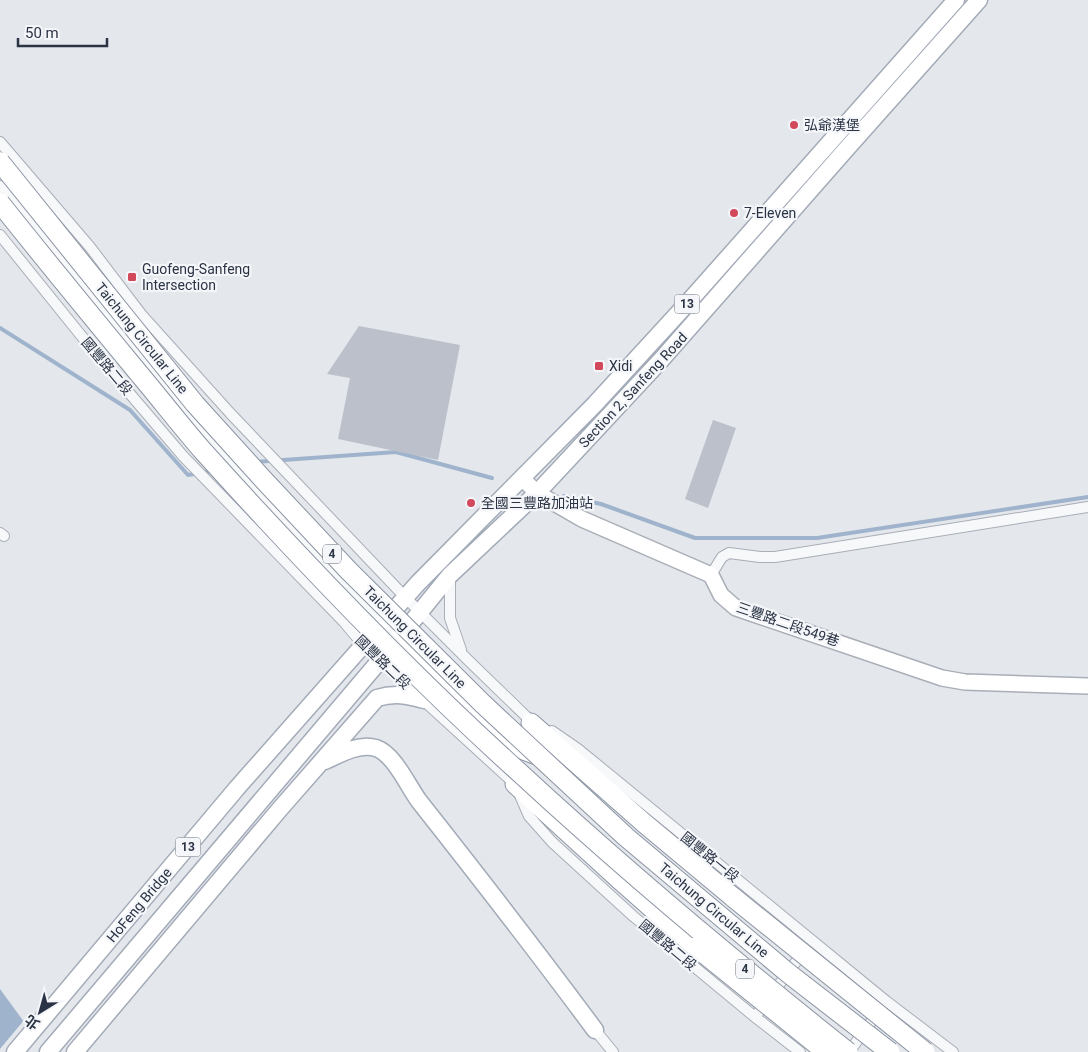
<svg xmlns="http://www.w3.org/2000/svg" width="1088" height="1052" font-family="Roboto,'Noto Sans TC',sans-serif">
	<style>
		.water { fill: #9fb4cc }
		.pier { fill: #e4e7ec }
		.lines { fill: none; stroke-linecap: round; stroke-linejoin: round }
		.stream { stroke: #9fb4cc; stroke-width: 4 }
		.building { fill: #bbc0ca }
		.street-casing { stroke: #a9aeb7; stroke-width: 12 }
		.secondary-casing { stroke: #a9aeb7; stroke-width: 18 }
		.primary-casing { stroke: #a3abb8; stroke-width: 19 }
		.highway-casing { stroke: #8b94a3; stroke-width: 21 }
		.street { stroke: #f7f8fa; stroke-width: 10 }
		.secondary { stroke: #fff; stroke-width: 15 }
		.primary { stroke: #fff; stroke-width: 16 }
		.highway { stroke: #fff; stroke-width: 19 }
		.highway-bridge-casing { stroke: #8b94a3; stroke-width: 21; stroke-linecap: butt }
		.highway-bridge { stroke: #fff; stroke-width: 19 }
		.poi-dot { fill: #d1495b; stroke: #f4f6f9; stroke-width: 2 }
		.labels { text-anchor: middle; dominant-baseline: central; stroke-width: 4.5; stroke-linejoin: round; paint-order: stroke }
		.shield { fill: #f4f6f9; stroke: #676e7b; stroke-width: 1 }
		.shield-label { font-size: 12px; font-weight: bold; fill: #2b3445 }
		.poi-label { font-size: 14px; fill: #2b3445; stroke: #f4f6f9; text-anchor: start }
		.street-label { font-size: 14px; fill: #2b3445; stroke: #f4f6f9 }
	</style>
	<rect width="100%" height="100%" fill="#e4e7ec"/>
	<!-- water -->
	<path class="water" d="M0,989L46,1052H0Z"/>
	<!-- pier -->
	<path class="pier" d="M25,1019L48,1052H0V1049Z"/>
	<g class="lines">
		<!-- stream -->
		<path class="stream" d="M0,328L130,410L188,475L212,471
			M255,462L396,452L492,478
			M564,496L601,504L695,538H817L1088,497"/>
	</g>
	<!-- building -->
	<path class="building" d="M359,326L460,345L438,460L338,439L350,378L327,374Z
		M713,420L736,428L708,508L685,499Z"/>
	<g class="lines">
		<!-- street casing -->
		<g class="street-casing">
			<path id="street" d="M0,142L90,247L141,314L230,413L406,598L469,661L534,724
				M0,186L193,420L331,571L398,639
				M0,235L96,354L183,456L344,622L364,646L515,784L529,816L552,842L633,916L755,1017L800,1052
				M0,533L4,536
				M450,575V618L461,650
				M711,575L722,557L729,553L760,557H775L1088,507
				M552,731L578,749L886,1001L953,1052
				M755,1017L804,951
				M595,1030L613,1052
				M849,1052L879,1011"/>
		</g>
		<!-- secondary casing -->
		<g class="secondary-casing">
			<path id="secondary" d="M522,478L537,493L582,519L711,575L721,595L736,608L942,678L965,682L1088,686"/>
		</g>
		<!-- primary casing -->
		<g class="primary-casing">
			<path id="primary" d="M325,761C340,754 359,743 376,748C394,754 408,786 419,801C479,877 538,953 595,1030
				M15,1052L237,788L418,583L595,404L684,307L956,0
				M48,1052L398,639L450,575L537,493L661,360L849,146L979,0
				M75,1052L279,810L377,698C394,693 407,695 424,700"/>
		</g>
		<!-- highway casing -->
		<g class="highway-casing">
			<path id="highway" d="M398,639L499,736C512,746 524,751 540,756
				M531,723L644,823L734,898
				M515,784L620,880L696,947"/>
		</g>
		<!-- street -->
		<use href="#street" class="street"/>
		<!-- secondary -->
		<use href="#secondary" class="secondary"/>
		<!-- primary -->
		<use href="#primary" class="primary"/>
		<!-- highway -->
		<use href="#highway" class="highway"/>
		<!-- highway-bridge casing -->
		<g class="highway-bridge-casing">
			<path id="highway-bridge" d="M0,162L195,404L261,477L349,571L483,704L626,837L788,973L890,1052
				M0,203C46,261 94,319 141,376C162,401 182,427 203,451C304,563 409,673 521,774C626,871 736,963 848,1052
				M734,898L925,1052
				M696,947L826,1052"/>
		</g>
		<!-- highway-bridge -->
		<use href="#highway-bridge" class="highway-bridge"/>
	</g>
	<!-- markers -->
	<g class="poi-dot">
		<circle cx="794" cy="125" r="5"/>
		<circle cx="734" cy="213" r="5"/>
		<rect x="127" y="272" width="10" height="10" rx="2.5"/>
		<rect x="594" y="361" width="10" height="10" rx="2.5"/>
		<circle cx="471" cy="503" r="5"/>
	</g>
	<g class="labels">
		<!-- shield labels -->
		<g class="shield">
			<rect x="674.5" y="294.5" width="25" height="19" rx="4"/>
			<rect x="323" y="544.5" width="18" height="19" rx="4"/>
			<rect x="175.5" y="837.5" width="25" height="19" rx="4"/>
			<rect x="736" y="959.5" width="18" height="19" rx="4"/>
		</g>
		<g class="shield-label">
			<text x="687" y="304">13</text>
			<text x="332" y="554">4</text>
			<text x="188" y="847">13</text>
			<text x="745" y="969">4</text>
		</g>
		<!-- poi labels -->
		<g class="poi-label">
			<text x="804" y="125">弘爺漢堡</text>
			<text x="744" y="213">7-Eleven</text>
			<text x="142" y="269">Guofeng-Sanfeng<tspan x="142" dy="16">Intersection</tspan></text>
			<text x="609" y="366">Xidi</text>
			<text x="481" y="503">全國三豐路加油站</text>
		</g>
		<!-- street labels -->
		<g class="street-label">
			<text transform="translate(142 338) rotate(51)">Taichung Circular Line</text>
			<text transform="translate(107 366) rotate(50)">國豐路二段</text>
			<text transform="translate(633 390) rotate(-47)">Section 2, Sanfeng Road</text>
			<text transform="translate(788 624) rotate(19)">三豐路二段549巷</text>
			<text transform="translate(415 637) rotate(45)">Taichung Circular Line</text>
			<text transform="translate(383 662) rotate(44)">國豐路二段</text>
			<text transform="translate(710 857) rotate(39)">國豐路一段</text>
			<text transform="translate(139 905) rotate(-50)">HoFeng Bridge</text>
			<text transform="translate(714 910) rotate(40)">Taichung Circular Line</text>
			<text transform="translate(668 945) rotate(40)">國豐路二段</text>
		</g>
	</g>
	<!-- north arrow -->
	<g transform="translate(40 1012) rotate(217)" stroke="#f4f6f9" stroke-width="4" paint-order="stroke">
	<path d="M0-4L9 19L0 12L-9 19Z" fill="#2b3445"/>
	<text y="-8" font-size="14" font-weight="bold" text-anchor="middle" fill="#2b3445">北</text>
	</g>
	<!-- scale -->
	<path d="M18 38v8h89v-8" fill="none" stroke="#2b3445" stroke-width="2.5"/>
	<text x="25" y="38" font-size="15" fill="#2b3445" stroke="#f4f6f9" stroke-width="4" paint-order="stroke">50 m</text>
</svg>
